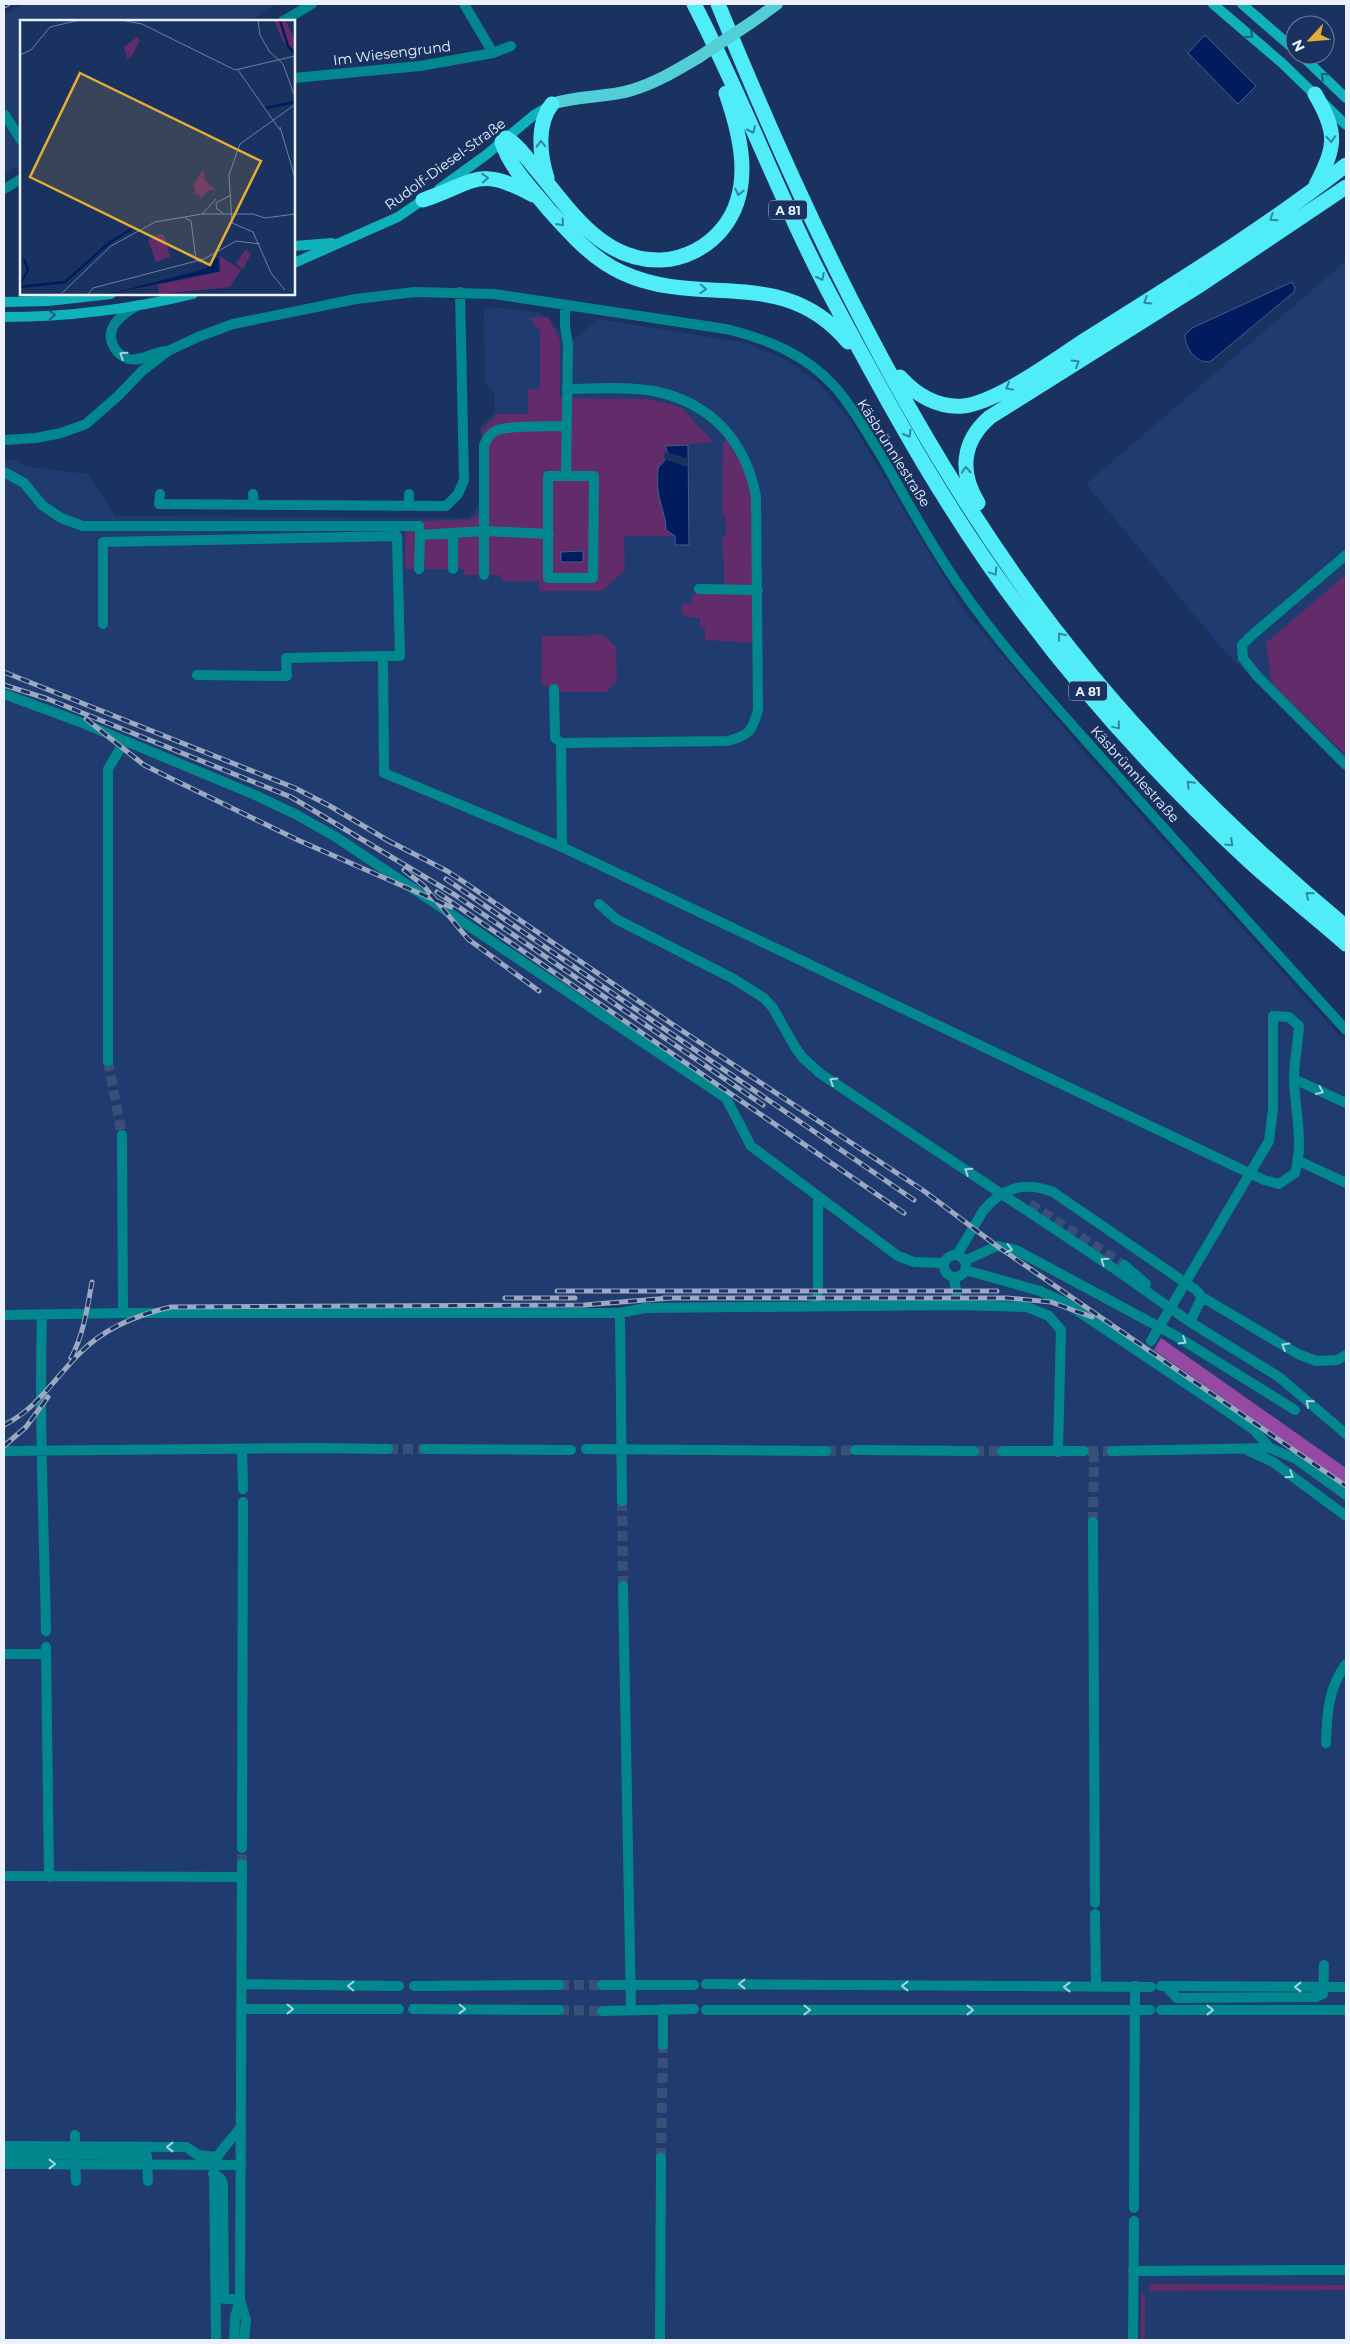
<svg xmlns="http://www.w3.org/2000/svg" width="1350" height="2344" font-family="Montserrat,sans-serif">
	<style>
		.built { fill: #1f3b6f }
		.green { fill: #612c69 }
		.forest { fill: #9549a2 }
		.water { fill: #001c5f; stroke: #465c8e }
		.pier { fill: #1a3260 }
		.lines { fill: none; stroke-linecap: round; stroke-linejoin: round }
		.minor-tunnel { stroke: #394f78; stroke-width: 10; stroke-dasharray: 10 5; stroke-linecap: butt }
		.minor { stroke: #03878f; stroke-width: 10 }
		.secondary { stroke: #0fb1bb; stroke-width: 10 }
		.primary { stroke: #52ced7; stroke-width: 12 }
		.motorway { stroke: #50ecf7; stroke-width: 15 }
		.rail-casing { stroke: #9ca9c1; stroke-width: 5 }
		.rail { stroke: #1a3260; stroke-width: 3; stroke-dasharray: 9; stroke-linecap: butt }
		.minor-bridge { stroke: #03878f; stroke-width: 10 }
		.primary-bridge { stroke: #52ced7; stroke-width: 12 }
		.oneway { stroke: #165e80 }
		.oneway2 { stroke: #3286a4 }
		.oneway3 { stroke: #a5d2dc }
		.labels { text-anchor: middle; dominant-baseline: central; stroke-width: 5; stroke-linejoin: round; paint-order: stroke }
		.shield { fill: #1a3260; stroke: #acb8ce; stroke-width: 1 }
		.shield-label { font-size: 12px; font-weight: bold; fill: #ebf2fd }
		.street-label { font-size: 14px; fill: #ebf2fd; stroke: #1a3260 }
		.inset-river { fill: none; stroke: #001c5f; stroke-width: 2.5 }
		.inset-road { fill: none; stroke: #6e7f9f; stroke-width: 1 }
		.view { fill: #e5ad36; fill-opacity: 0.15; stroke: #e5ad36; stroke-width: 2.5 }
		.inset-edge { fill: none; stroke: #ebf2fd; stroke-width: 2.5 }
	</style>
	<rect width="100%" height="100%" fill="#1a3260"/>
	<!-- built -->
	<path class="built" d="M22,4H277L249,21H21V165L4,175V15Z
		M1346,261V769L1226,653L1086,484Z
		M493,307L541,313L558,329L568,344L599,319L747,343L786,360L820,384L852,423L963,609L1090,759L1346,1043V2340H4V460H15L24,466L88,474L115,516L469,518L482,500L480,427L495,412V392L485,383L484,311Z"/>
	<!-- green -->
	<path class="green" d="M548,317L560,340V398L647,399L681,407L713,442L665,446L668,450L666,461L662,464C653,488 666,505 666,530L675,536H624L625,570L602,591H539V581H502L500,575H464V569H405L406,521L471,520L482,508V429L497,414H528V389H540V331L529,318Z
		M726,439L741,462L751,489L754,643L705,640V628L700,627V618L685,617L681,612L682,604L692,603V594L725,593L722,536H726L725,514H722L723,443Z
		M1346,574V755L1272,684L1266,643Z
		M604,635L616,647L617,681L606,692H563L541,684L542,636Z
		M1155,2284L1346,2285V2290L1149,2291L1150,2285Z
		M1145,2293V2340H1141V2294Z"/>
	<!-- forest -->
	<path class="forest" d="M1161,1338L1346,1468V1484L1154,1350Z"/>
	<!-- water -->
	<path class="water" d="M1205,35L1256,86L1238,104L1188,53Z
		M1292,282L1295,288L1294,292L1211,361C1198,366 1184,347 1185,335L1192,328Z
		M688,445L689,545H675V536L666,530C666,515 659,503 658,489C657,482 658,476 658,468C664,461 671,456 665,446Z
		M583,551V562H561V552Z"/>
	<!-- pier -->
	<path class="pier" d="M665,451L688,459V467L664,459Z"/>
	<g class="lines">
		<!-- minor-tunnel -->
		<path class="minor-tunnel" d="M108,1061L122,1135
			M1030,1204L1124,1265
			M388,1449H425
			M826,1451L855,1450
			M974,1451H1002
			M1088,1451H1112
			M622,1501L623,1586
			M1093,1522L1094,1451
			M242,1864V1848
			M559,1985H602
			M559,2010L602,2011
			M661,2158L663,2045"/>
		<!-- minor -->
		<path class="minor" d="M283,21L312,4
			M493,53L511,46
			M294,78L420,66L493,53L464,4
			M5,115L21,140
			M4,189L21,179
			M138,305C123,314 103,327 114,347C117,353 123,357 129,359C142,362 154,351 167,351
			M565,306V327L568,344L566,476
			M4,440L36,438L61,433L86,424L118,396L142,371L168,351L198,337L233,324L356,299L415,292L494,294L726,329C767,339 805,354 834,386C853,407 867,433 882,457C906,499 930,544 958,584C1003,650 1060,711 1113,771C1190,858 1268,944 1346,1030
			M4,472L24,483L42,505L61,518L83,526H419L420,535
			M548,476H594L593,578H548Z
			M160,494L159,504L446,506L458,494L464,480L460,292
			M253,494L254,504
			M409,494V506
			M453,533V569
			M1346,555L1251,636L1242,645L1243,658L1257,676L1346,765
			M419,569L420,535L484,531L549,534
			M484,575V445C487,438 490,433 497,430C511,425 549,427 566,426
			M699,589L758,590
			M103,624V542L397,536L400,656H383
			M197,675L287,676L286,658L383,656L384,773L562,847L1264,1180L1279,1184L1295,1173C1304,1144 1295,1110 1294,1080C1294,1062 1298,1043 1299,1026L1289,1017L1273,1016V1109L1269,1141
			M554,689L555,738L561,743L562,847
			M4,694L80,722L255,795L297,815L336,837L726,1098L751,1146L898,1256L914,1262L944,1263
			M561,743L728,741C749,735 752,732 758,710L756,496C745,440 711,403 654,391C626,386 595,389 567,389
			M599,904L616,919L732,978L764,998L773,1008L795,1047L803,1058L821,1074L1112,1267L1190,1322L1279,1377L1346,1434
			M108,1061V769L124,742
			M1294,1079L1346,1103
			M122,1135L123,1313
			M1297,1160L1346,1183
			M1053,1192L1196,1290L1202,1297L1190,1322
			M957,1255L983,1211
			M944 1266a11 11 0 1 1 22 0a11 11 0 1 1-22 0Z
			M964,1261L997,1246L1016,1250L1176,1336L1295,1410
			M1124,1265L1146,1284
			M965,1270L1040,1291L1066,1303L1224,1409L1254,1430L1270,1448
			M954,1277L958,1305
			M1202,1297L1298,1354L1316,1361L1337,1360L1346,1355
			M816,1306L818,1290V1198
			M620,1313L622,1501
			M4,1315L123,1313H620L645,1308L958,1305L1027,1307L1049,1316L1061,1330L1058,1452
			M42,1316C39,1421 44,1526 46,1631
			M425,1449L571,1450
			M586,1449L826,1451
			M242,1450L243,1489
			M855,1450L974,1451
			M4,1451L315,1448L388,1449
			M1002,1451H1084
			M1112,1451L1270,1448L1296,1459L1346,1495
			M1249,1451L1273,1462L1346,1516
			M1093,1522L1095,1903
			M623,1586L631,2010
			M46,1647L49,1877
			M4,1654H46
			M1326,1743C1327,1714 1328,1688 1346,1664
			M242,1848L243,1502
			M4,1876L242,1877
			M1095,1914L1096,1987
			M241,1984L399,1986
			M706,1984L1151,1987
			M602,1985H694
			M414,1986L559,1985
			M1161,1986L1346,1987
			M241,2009H399
			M413,2009L559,2010
			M706,2010H1150
			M1161,2010H1346
			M602,2011L694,2009
			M663,2045V2009
			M4,2146L186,2147L198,2155L216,2157
			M4,2164L241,2165
			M213,2174C221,2177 223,2180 223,2188L224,2299H240
			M1134,2208L1135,1986
			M1133,2271L1346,2270
			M240,2300L246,2320L244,2340
			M216,2340L214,2164C218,2151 232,2140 240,2128
			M234,2340L235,2317L240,2299L242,1864
			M660,2340L661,2158
			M1133,2340L1134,2221"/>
		<!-- secondary -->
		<path class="secondary" d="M1213,4L1282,63L1346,125
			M1242,4L1295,50
			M1301,55L1346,98
			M439,189L486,155L534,115L549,106
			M294,246L332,243
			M294,263L398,217L427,197
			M4,302L48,301L111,294
			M4,317C67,317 132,309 193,294"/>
		<!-- primary -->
		<path class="primary" d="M752,22L777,4
			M552,104C578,95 606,98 632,90C656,83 677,70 699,57"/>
		<!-- motorway -->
		<path class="motorway" d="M694,4C745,102 782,206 835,304C892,411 952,520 1026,616C1092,704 1168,786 1249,861C1281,890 1314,916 1346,944
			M718,4C799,203 892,401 1016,577C1109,708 1223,825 1346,927
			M1315,94C1338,133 1336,146 1316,185
			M506,138C518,145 526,157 535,168C569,208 601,262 661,260C685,259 708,247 723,228C754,189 741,136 726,93
			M502,142C510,168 532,189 549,210C571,234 593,260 623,273C702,309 783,264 848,342
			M547,178C540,156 536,124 552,104
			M423,200C476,182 478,165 533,195
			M900,377C916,395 938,408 963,406C998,402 1054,360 1085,340C1174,284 1264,229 1346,165
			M978,503C959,472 962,441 990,417L1197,287L1346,187"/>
		<!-- rail casing -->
		<g class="rail-casing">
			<path id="rail" d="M4,6L8,4
				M4,672L295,788L330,806L392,843
				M4,685L48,699L291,797L455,895L763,1105
				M86,719L144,765L166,776L300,841L451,907
				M387,840L447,871L467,884L672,1024L924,1191L997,1246L1346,1486
				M404,870L424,886L468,939L539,991
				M446,879L914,1200
				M437,892L904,1213
				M557,1291H997
				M505,1298H575
				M663,1298H1007L1051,1302L1092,1317
				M71,1358C84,1333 87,1309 92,1282
				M4,1425C37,1409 54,1379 79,1354C104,1328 136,1315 171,1307L584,1305L670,1298
				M4,1446L26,1427L48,1397"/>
		</g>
		<!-- rail -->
		<use href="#rail" class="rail"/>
		<!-- minor-bridge -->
		<path class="minor-bridge" d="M983,1211C1003,1187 1025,1181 1053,1192
			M1151,1341L1269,1141
			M1166,1986L1177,1998L1315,1997L1323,1994L1324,1965
			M75,2135V2154L147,2156L148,2181
			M4,2155L75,2154L76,2181"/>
		<!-- primary-bridge -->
		<path class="primary-bridge" d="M699,57L752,22"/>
	</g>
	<!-- one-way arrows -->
	<defs><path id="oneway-chevron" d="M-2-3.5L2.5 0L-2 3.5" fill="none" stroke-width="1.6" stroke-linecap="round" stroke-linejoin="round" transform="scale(1.25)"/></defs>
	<g class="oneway">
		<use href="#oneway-chevron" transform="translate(1250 35) rotate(41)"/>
		<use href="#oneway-chevron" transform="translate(1324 76) rotate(-137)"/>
		<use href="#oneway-chevron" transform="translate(52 315) rotate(-3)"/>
	</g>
	<g class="oneway2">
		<use href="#oneway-chevron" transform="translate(752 130) rotate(66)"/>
		<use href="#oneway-chevron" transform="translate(1331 139) rotate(86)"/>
		<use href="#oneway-chevron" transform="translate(541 144) rotate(-92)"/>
		<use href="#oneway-chevron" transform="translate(485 178) rotate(-4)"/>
		<use href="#oneway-chevron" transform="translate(739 192) rotate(102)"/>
		<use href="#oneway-chevron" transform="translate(1273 218) rotate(146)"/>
		<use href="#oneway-chevron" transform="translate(561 223) rotate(48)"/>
		<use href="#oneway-chevron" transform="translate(821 277) rotate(63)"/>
		<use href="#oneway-chevron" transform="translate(703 289) rotate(3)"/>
		<use href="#oneway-chevron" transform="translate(1147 301) rotate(148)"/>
		<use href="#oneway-chevron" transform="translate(1076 363) rotate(-30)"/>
		<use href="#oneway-chevron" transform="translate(1009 387) rotate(151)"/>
		<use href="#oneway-chevron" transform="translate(908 434) rotate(60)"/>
		<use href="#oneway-chevron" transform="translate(966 470) rotate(-93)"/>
		<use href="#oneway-chevron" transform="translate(994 572) rotate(56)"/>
		<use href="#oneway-chevron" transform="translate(1061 636) rotate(-128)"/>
		<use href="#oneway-chevron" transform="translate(1117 726) rotate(50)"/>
		<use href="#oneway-chevron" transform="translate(1190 784) rotate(-134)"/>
		<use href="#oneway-chevron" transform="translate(1230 843) rotate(44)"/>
		<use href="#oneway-chevron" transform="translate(1309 895) rotate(-139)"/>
	</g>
	<g class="oneway3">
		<use href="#oneway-chevron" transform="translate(123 355) rotate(-147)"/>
		<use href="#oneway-chevron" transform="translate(833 1081) rotate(-148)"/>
		<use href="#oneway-chevron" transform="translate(1320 1091) rotate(25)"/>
		<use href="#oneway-chevron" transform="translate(968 1171) rotate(-147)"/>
		<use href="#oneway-chevron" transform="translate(1009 1249) rotate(14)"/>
		<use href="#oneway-chevron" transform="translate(1104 1261) rotate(-146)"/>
		<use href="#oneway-chevron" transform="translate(1183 1341) rotate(31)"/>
		<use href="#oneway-chevron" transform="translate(1285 1346) rotate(-149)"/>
		<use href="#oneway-chevron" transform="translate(1309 1403) rotate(-139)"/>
		<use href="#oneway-chevron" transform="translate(1290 1475) rotate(34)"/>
		<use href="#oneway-chevron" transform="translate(742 1984) rotate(-180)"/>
		<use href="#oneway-chevron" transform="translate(351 1986) rotate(-179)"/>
		<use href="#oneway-chevron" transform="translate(905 1986) rotate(-180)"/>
		<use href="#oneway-chevron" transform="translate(1067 1987) rotate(-180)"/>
		<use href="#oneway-chevron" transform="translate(1298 1987) rotate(-180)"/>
		<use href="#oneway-chevron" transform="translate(290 2009)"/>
		<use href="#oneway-chevron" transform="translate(462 2009) rotate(1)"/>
		<use href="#oneway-chevron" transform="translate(807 2010)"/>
		<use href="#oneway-chevron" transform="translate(970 2010)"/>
		<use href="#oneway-chevron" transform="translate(1210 2010)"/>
		<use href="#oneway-chevron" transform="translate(170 2147) rotate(-180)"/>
		<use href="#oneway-chevron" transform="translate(52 2164)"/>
	</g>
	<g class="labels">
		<!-- shield labels -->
		<g class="shield">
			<rect x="769" y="200.5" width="38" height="19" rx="4"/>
			<rect x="1069" y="681.5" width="38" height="19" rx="4"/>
		</g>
		<g class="shield-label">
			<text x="788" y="210">A 81</text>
			<text x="1088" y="691">A 81</text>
		</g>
		<!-- street labels -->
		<g class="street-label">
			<text transform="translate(392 53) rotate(-7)">Im Wiesengrund</text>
			<text transform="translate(445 164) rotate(-36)">Rudolf-Diesel-Straße</text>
			<text transform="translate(894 453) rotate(58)">Käsbrünnlestraße</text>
			<text transform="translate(1135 774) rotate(48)">Käsbrünnlestraße</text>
		</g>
	</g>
	<!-- overview -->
	<g transform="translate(20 20)">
		<rect width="275" height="275" fill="#1a3260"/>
		<path d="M254,0H265L275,19V35L262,20ZM117,17L120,20L112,36L107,39L104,27ZM182,151L185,153L184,159L196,170H189L180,180L181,176L174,173L176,169L173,166ZM140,214L144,215L150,237L136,242L128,220ZM225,230L231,234L223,249L216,244ZM200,236L221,250L210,267L139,274L138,265L86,275L200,252Z" fill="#612c69"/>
		<path d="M198,237L199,251L85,275L185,249Z" fill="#001c5f"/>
		<path class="inset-river" d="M260,0L268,26L275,33M246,88L274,82M0,264L8,250L4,239M0,267L45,262L90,222L112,209"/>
		<path class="inset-road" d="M101,0L122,4L215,50L275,36M238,0L240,15L249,31L263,44L275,77M0,35L11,30L30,7L60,0M218,50L260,110M260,107L275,158M203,193L197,189L196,183L211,175M182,194L196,179M165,198L171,201L176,240L181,242M265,270L251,253L233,212L212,203L209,155L220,124L273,86M40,275L91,226L135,202L182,194H233L245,198L275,194M67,275L73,268L184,239L216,221L240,224"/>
		<path class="view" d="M60,53L241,141L190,245L10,157Z"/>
		<rect width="275" height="275" class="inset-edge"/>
	</g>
	<!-- border -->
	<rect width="1350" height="2344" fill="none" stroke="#ebf2fd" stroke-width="10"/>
	<!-- north arrow -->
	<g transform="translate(1310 40) rotate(244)"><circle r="24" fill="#1a3260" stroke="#6e7f9f"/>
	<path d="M0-4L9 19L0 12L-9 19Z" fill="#e5ad36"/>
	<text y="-8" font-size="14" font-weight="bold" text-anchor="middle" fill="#ebf2fd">N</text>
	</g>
</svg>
